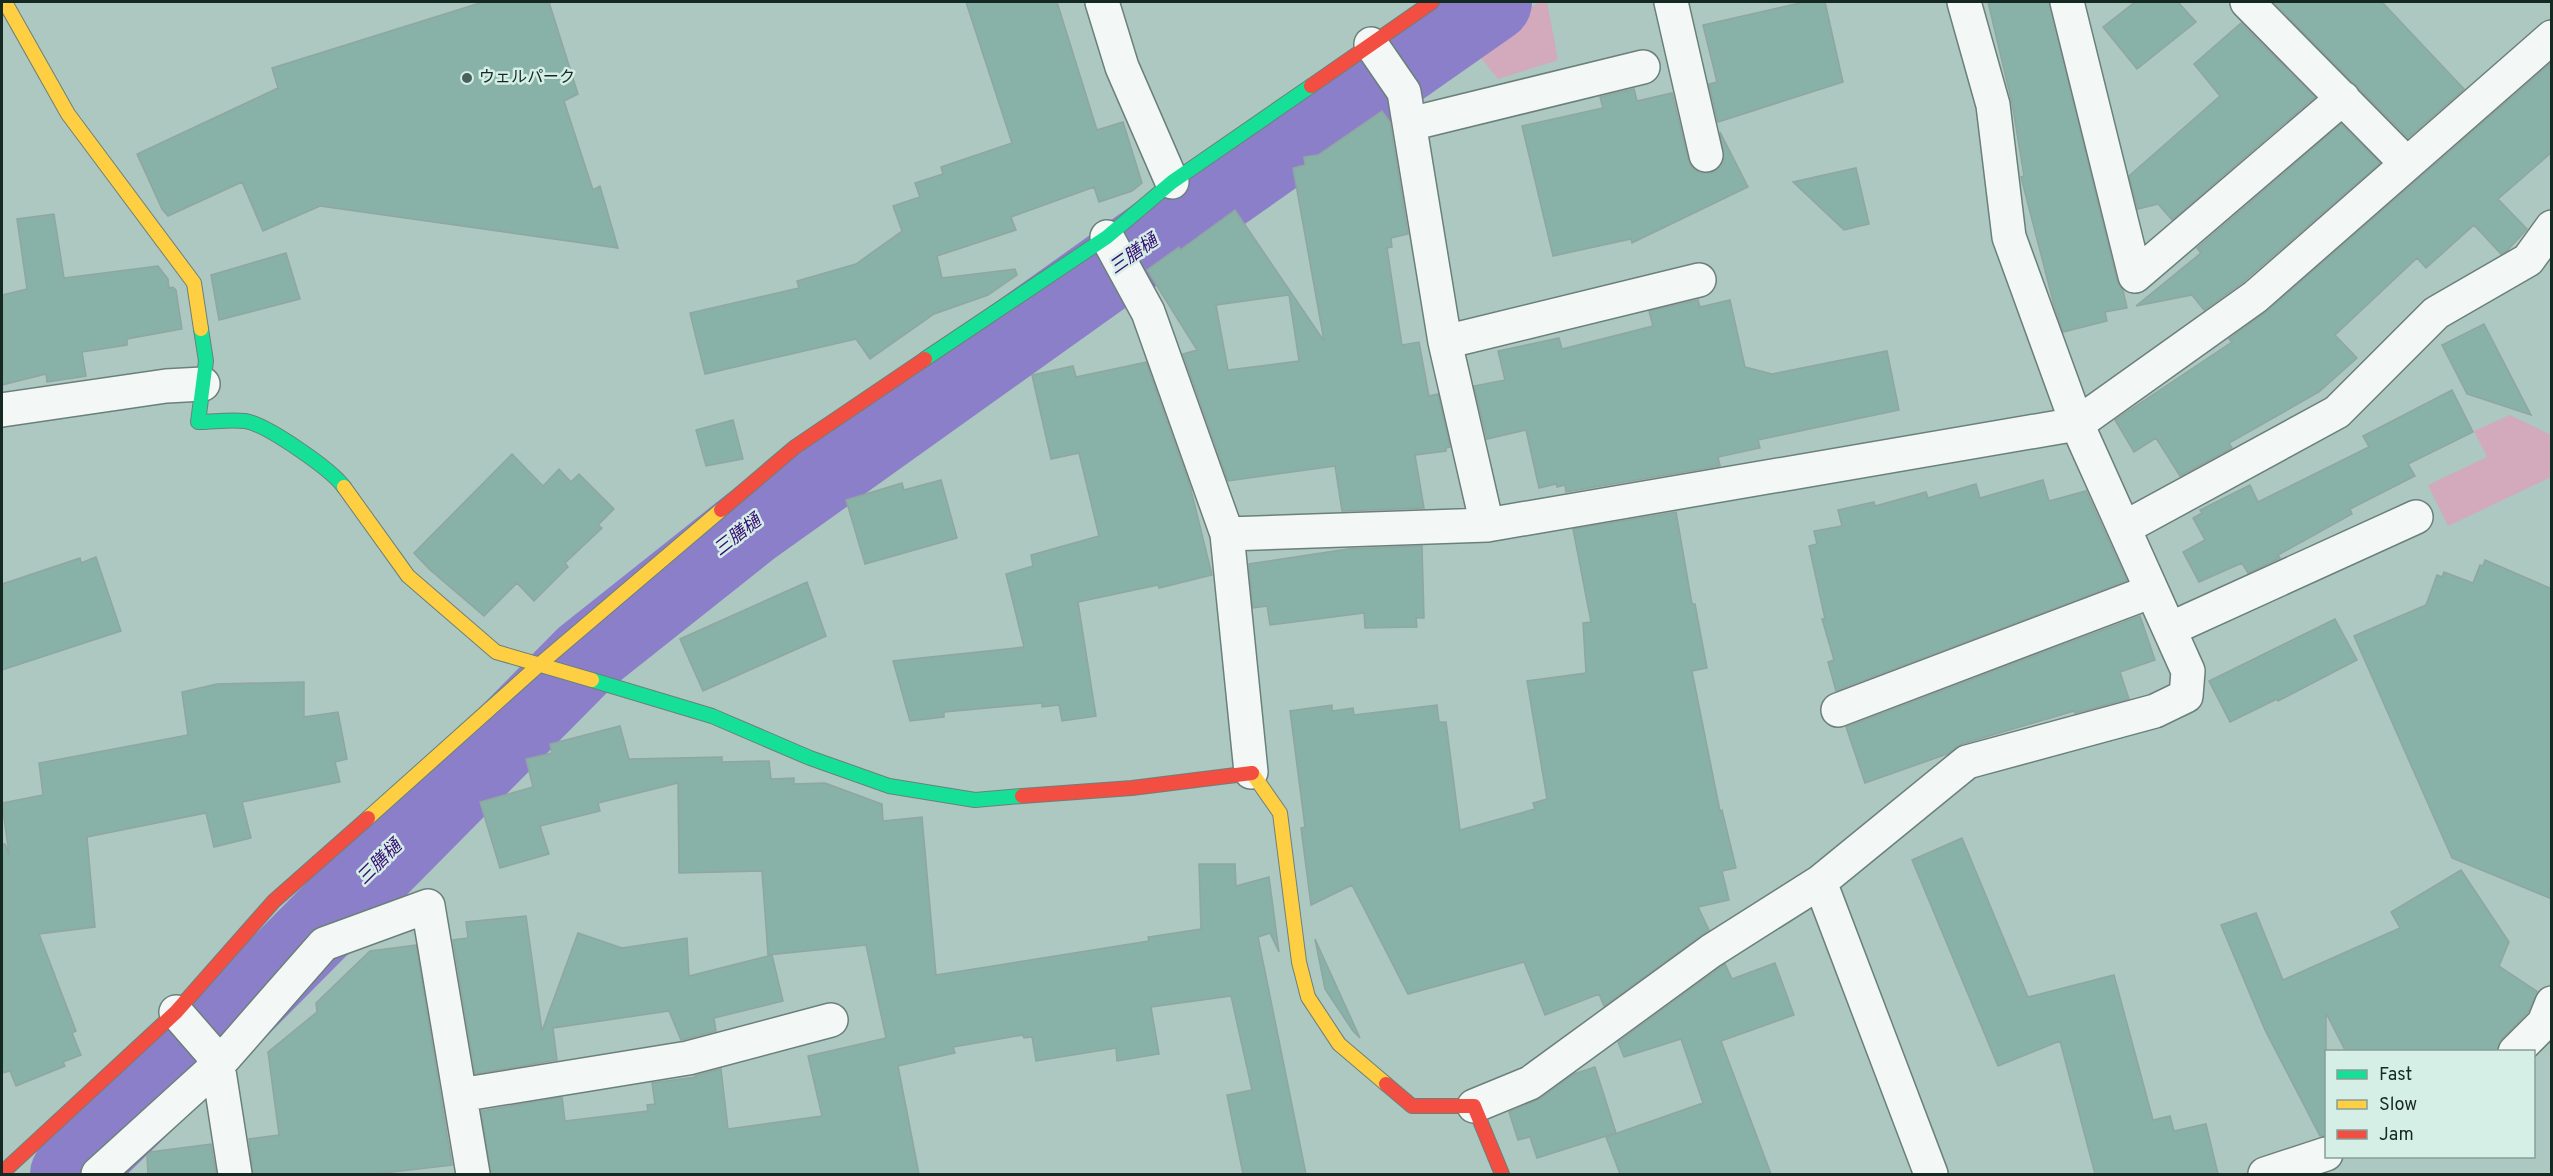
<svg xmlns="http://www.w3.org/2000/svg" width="2553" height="1176" font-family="Overpass,'Noto Sans JP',sans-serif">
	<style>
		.green { fill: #d3a9bc }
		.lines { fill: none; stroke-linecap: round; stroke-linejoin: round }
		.river { stroke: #8c7fca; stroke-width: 80 }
		.building { fill: #88b1a7; stroke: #90a6a0; stroke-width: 1.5; fill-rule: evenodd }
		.street-casing { stroke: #6b807b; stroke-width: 36 }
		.fast-casing { stroke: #6b807b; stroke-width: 16 }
		.slow-casing { stroke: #6b807b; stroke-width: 16 }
		.jam-casing { stroke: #6b807b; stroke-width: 16 }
		.street { stroke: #f3f7f6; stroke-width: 33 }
		.fast { stroke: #16e098; stroke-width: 14 }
		.slow { stroke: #ffcf43; stroke-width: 14 }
		.jam { stroke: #f24e42; stroke-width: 14 }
		.poi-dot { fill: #4a615a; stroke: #d5eee6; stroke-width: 2 }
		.labels { text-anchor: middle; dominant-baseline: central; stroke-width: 5; stroke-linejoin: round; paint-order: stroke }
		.poi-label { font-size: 16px; fill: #152923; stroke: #d5eee6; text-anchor: start }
		.water-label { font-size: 18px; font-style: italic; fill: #370b72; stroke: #d5eee6 }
	</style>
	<rect width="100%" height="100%" fill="#acc8c0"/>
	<!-- green -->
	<path class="green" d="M1539,2H1547L1558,60L1498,79L1474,49Z
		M2510,415L2551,435V477L2448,526L2428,485L2487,457L2474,431Z"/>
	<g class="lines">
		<!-- river -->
		<path class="river" d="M70,1174L179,1068L586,657L751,526L1135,252L1492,2"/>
	</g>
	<!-- building -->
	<path class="building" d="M483,2H549L578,94L564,101L593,190L600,186L618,248L320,206L263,231L242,182L168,216L162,209L137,154L278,88L272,68Z
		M966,2H1057L1097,130L1123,122L1142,183L1132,191L1099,202L1094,187L1011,217L1016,230L937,256L942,278L1015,269L1017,275L988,295L934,314L870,359L856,339L705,374L690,313L799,288L797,281L856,264L902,231L893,206L920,197L915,183L943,174L941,167L1012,143Z
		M1804,2H1825L1843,82L1718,122L1709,84L1717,82L1703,25Z
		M1988,2H2049L2117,281L2123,290L2127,308L2105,312L2107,321L2063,332L2054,305L2021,177L2024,176L2012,103Z
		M2135,2H2178L2196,22L2137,69L2103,27Z
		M2273,2H2382L2464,89L2408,138Z
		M2241,23L2315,97L2172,220L2158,204L2138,209L2129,176L2220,96L2194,64Z
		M2552,62V152L2498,199L2527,229L2507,251L2501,254L2474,225L2426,268L2417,258L2335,335L2357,358L2319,392L2229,443L2232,448L2180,476L2156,438L2134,452L2115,420L2232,342L2229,339L2267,311Z
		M1634,89L1637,101L1672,93L1688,159L1692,167L1700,173H1711L1718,169L1724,161L1720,132L1748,187L1632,243L1631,239L1553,256L1522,126L1603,108L1600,97Z
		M1382,111L1390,122L1408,234L1391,238L1392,247L1387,248L1402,345L1419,342L1429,396L1438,394L1450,447L1446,448V451L1415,455L1424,508L1342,511L1335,466L1228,481L1183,354L1197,350L1147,270L1179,247L1180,250L1235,210L1324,341L1293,168L1305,165L1304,157L1318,155ZM1289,295L1299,361L1228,370L1216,305Z
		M2341,124L2380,163L2243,282L2204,310L2192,295L2136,306L2201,253L2197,248Z
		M1856,168L1869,224L1844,230L1793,182Z
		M54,214L64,278L158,266L168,279L169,288L173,287L176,290L182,329L127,339V345L82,352L86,376L47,382L46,374L2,385V295L27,289L17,219Z
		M286,253L300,299L219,320L211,275Z
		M1698,300L1700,307L1730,300L1745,367L1772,374L1887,351L1899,410L1758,440L1760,448L1718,457L1720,466L1566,492L1565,485L1557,487L1556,484L1539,488L1526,430L1487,439L1474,386L1505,380L1498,351L1559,338L1562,349L1653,326L1649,311Z
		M2484,324L2531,415L2467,394L2442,345Z
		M1146,362L1190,486L1212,575L1159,588L1158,585L1078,602L1096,716L1062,721L1059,705L1042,707V703L944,712V717L910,721L893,661L1024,647L1006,574L1033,566L1031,555L1099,536L1079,453L1051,459L1032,375L1073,366L1076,377Z
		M2452,390L2473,432L2408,464L2415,476L2350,509L2352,514L2278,555L2280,558L2248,573L2242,563L2199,582L2183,552L2205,540L2193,518L2202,513L2200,510L2250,485L2258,502L2369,447L2363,436Z
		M733,420L743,459L706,466L696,430Z
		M512,454L543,486L559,469L571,482L579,474L614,509L598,525L602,528L565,563L568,567L534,601L517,583L484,616L429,569L414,553Z
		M941,480L957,538L865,564L846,500L902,483L904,490Z
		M2043,480L2049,501L2086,491L2127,581L1836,691L1828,662L1834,660L1822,619H1825L1809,546L1817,544L1814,531L1842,526L1838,510L1874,502L1875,506L1926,492L1928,498L1976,484L1980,498Z
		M1676,512L1692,604H1695L1707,668L1692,671L1720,811L1722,810L1736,868L1722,871L1729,900L1698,907L1709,930L1604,1006L1599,994L1545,1015L1524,962L1408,994L1352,885L1311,905L1301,828L1305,827L1290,711L1332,705V711L1353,708L1354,715L1437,705L1439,722H1446L1460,830L1535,809L1533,803L1547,799L1527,681L1586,673L1583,623L1591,622L1573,529Z
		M1422,546L1424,618H1416L1417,627L1365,628L1364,613L1270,625L1267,606L1253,608L1249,564L1348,549Z
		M96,557L121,631L2,670V584L80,558L81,563Z
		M2485,560L2552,589V899L2452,858L2354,636L2426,605L2437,575L2442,577L2444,572L2473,583L2480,565L2483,566Z
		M807,582L826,636L703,691L680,639Z
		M2140,616L2155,660L2120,672L2129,699L2075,713L2074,711L1962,744L1947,754L1865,783L1846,727Z
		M2335,619L2357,660L2278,701L2277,699L2230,722L2209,681Z
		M304,682V717L338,712L347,759L335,762L340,782L242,802L251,838L214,847L206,813L87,837L95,927L39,934L76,1031L72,1033L81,1055L63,1062L65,1066L16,1086L10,1071L2,1073V844H5L9,854L2,803L43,795L39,763L188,735L182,692L217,684Z
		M620,726L629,759L722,757V762L769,761L771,779L794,778V784L825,783L882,804L883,821L922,817L936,975L1149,941L1148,937L1201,929L1199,864H1235L1236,886L1269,877L1279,952L1270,933L1258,937L1306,1174H1243L1227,1095L1252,1090L1231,996L1151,1007L1159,1054L1117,1061L1116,1048L1036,1061L1032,1037L1024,1038L1023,1035L953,1047L955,1053L898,1066L919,1174H491L481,1111L562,1097L565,1121L648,1111L647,1105L655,1104L652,1083L696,1077L695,1076L721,1069L728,1129L822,1116L808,1056L886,1038L866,945L768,955L762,871L679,873L678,783L598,803L600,811L540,826L549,854L500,868L480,802L533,787L526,759L552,753L550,744Z
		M1962,838L2028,997L2114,975L2153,1120L2170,1116L2174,1131L2206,1124L2218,1174H2095L2060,1041L1998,1066L1912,860Z
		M2461,870L2509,942L2499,966L2538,992L2528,1012L2502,1039L2497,1052H2346L2326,1013V1136H2320L2265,1030L2221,925L2256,913L2283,980L2400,928L2391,912Z
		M526,916L542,1031L578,933L622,948L687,938L689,976L772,955L783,1001L714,1018L716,1031L681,1040L669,1011L553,1028L557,1060L475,1074L453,940L468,938L466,922Z
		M1315,939L1360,1038L1353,1031L1325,989Z
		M416,945L452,1165L375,1174H253L249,1139L279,1135L268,1052L317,1012L316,1003L370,951Z
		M1775,963L1794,1015L1721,1041L1771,1174H1620L1606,1137L1703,1103L1681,1039L1624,1057L1618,1042L1725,964L1732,979Z
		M1595,1067L1616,1133L1537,1158L1530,1137L1518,1140L1509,1112L1541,1098L1574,1074Z
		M211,1144L216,1174H148L147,1155L150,1152Z"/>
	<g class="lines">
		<!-- street casing -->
		<g class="street-casing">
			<path id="street" d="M1102,2L1122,67L1172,182
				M1671,2L1706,155
				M2067,2L2135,276L2343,98
				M2247,2L2407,164
				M1371,44L1404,92L1445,342L1487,525
				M1410,124L1643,67
				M1107,237L1148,312L1227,534L1251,772
				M1445,342L1699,280
				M2,410L166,386L203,384
				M2124,528L2337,412L2436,313L2528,260L2552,227
				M1227,534L1487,525L2077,424L2255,297L2552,37
				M2170,629L2416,517
				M1838,710L2152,591
				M1820,882L1931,1174
				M176,1012L210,1051L218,1065L235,1174
				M2515,1052L2544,1023L2552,1003
				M460,1095L688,1058L831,1020
				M1474,1106L1530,1083L1711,951L1820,882L1967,762L2155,711L2186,696L2188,671L2077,424L2009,237L1993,105L1964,2
				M98,1174L218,1065L324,944L428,906L473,1174
				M2265,1174L2326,1154"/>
		</g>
		<!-- fast casing -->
		<g class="fast-casing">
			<path id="fast" d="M201,329L206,361L198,422C213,422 230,419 245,421C266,424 331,469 344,487
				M925,359L1107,237L1172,182L1311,86
				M592,680L712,716L810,758L889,786L975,800L1022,796"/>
		</g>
		<!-- slow casing -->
		<g class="slow-casing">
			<path id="slow" d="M6,4L68,114L194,283L201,329
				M344,487L408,576L496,652L592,680
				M1252,773L1280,813L1299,962L1308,997L1339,1044L1386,1084
				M368,818L540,664L721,510"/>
		</g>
		<!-- jam casing -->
		<g class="jam-casing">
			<path id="jam" d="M1311,86L1432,2
				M721,510L795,447L925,359
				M1022,796L1132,788L1252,773
				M1386,1084L1412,1106H1474L1502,1174
				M2,1173L176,1012L274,901L368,818"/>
		</g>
		<!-- street -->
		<use href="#street" class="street"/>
		<!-- fast -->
		<use href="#fast" class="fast"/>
		<!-- slow -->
		<use href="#slow" class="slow"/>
		<!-- jam -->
		<use href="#jam" class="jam"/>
	</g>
	<!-- markers -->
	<circle class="poi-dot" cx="467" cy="78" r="6"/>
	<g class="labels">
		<!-- poi labels -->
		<g class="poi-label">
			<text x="479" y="78">ウェルパーク</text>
		</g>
		<!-- water labels -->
		<g class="water-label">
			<text transform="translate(1134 255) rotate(-35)">三膳樋</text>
			<text transform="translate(738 536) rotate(-38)">三膳樋</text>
			<text transform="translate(380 863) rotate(-45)">三膳樋</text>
		</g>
	</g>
	<!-- border -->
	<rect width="2553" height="1176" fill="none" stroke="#152923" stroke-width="6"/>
	<!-- legend -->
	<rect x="2325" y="1050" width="210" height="108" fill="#d5eee6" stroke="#889f98" stroke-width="1.5"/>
	<rect x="2337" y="1070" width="30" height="9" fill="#16e098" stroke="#889f98" stroke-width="1.5"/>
	<text x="2379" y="1080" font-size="18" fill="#152923">Fast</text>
	<rect x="2337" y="1100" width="30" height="9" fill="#ffcf43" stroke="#889f98" stroke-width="1.5"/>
	<text x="2379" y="1110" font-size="18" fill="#152923">Slow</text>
	<rect x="2337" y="1130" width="30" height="9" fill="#f24e42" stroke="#889f98" stroke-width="1.5"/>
	<text x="2379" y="1140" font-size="18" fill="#152923">Jam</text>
</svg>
